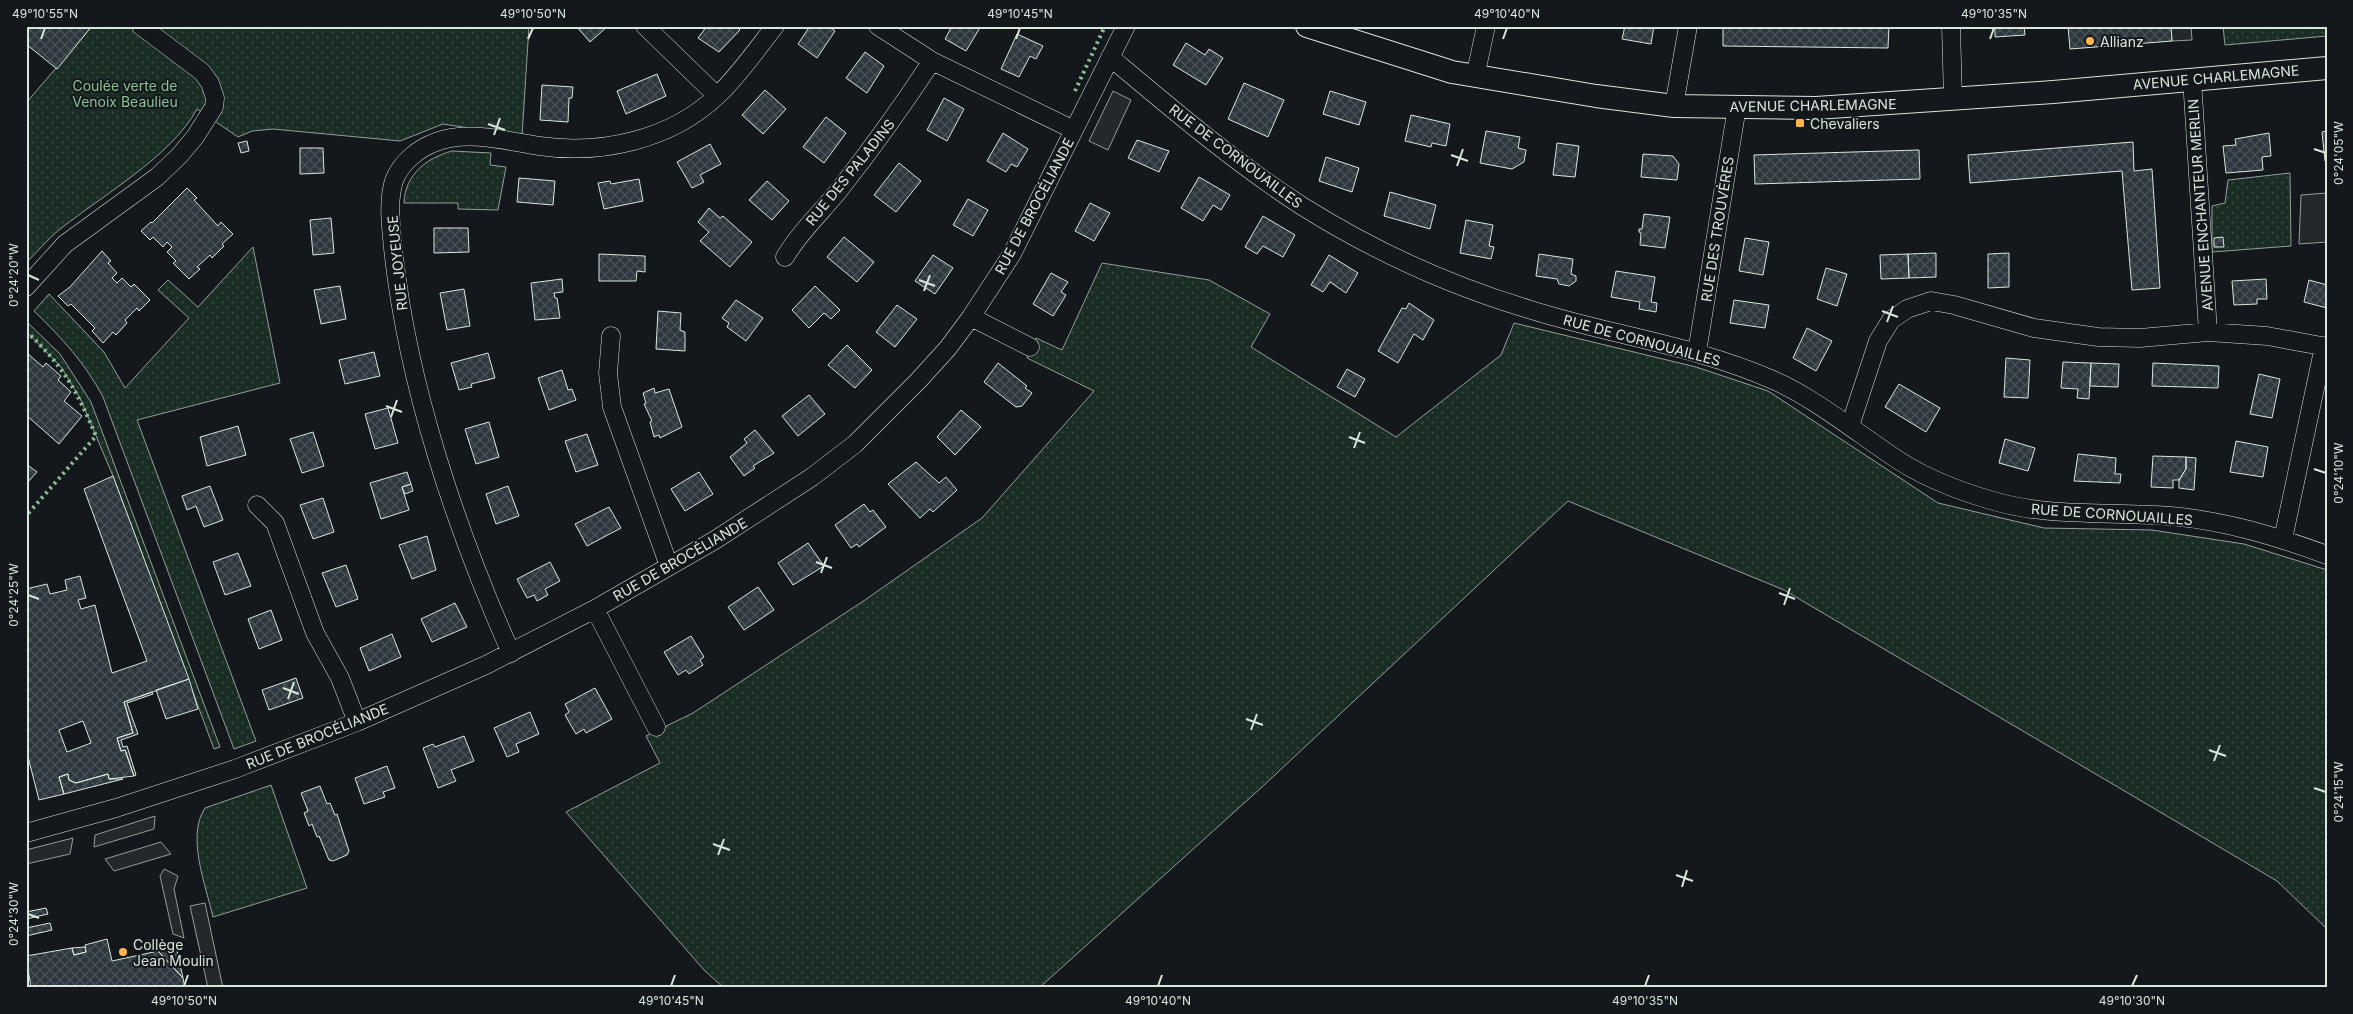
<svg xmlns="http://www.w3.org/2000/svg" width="2353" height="1014" font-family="Inter,sans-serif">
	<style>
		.green { fill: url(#green-dots); stroke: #939e99 }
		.parking { fill: #24282b; stroke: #939e99 }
		.building { fill: url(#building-cross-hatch); stroke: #d8e6dc; fill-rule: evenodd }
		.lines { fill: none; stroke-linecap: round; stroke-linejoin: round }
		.minor-casing { stroke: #d8e6dc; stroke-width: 19 }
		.tertiary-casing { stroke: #d8e6dc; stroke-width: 24 }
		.minor { stroke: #14181c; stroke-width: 18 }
		.tertiary { stroke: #14181c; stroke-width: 22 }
		.hedge { stroke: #8ac095; stroke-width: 4; stroke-dasharray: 2.5 4; stroke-linecap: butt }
		.ticks { fill: none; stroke: #d8e6dc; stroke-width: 2 }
		.poi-dot { fill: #ffb74d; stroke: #14181c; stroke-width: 2 }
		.labels { text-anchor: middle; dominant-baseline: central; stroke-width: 4; stroke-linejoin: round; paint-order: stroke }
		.poi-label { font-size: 14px; fill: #d8e6dc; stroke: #14181c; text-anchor: start }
		.street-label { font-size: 14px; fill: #d8e6dc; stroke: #14181c }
		.park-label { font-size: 14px; fill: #8ac095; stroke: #14181c }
		.neatline { fill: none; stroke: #d8e6dc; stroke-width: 2 }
		.ticks-label { font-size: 12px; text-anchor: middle; fill: #d8e6dc }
	</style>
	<defs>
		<pattern id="green-dots" width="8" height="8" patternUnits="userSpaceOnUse" patternTransform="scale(1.25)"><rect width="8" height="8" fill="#1a2d24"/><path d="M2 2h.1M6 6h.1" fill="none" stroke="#3b4b43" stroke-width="1.8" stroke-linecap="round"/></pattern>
		<pattern id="building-cross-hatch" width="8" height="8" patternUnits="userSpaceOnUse" patternTransform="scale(1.25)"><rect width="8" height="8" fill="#2c363c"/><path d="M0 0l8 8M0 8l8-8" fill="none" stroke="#4a5358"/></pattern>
	</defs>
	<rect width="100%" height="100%" fill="#14181c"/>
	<!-- green -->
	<path class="green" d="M92,26H529L522,136L443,124L400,141L273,129L252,131L238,137L197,109C172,156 100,197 59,230C47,240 37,252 26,263V103Z
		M2223,26H2327V36L2225,45Z
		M452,151L491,153L490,165L506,167L498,210L458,209V203H404C405,174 427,158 452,151Z
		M2290,173L2291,246L2212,252V206L2225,203L2228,180Z
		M253,247L280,383L137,420L256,741L234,749L103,397C85,363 62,338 34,311L49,294L104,352L125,388L189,318L158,290L168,280L198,307Z
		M1102,263L1209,280L1270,314L1251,347L1396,437L1501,355L1514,323L1696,367L1768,391L1938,503L2044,528L2152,530L2244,544L2327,570V929L2277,881L1784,590L1568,501L1262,787L1039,988H724L704,970L566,812L660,763L646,736L693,713L865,600L982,518L1094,391L1027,358L1036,338L1062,350Z
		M27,322L60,354L91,402L220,747L214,749L113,476L80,398L61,367L26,331Z
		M271,785L307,888L213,917C206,886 186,836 205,808Z"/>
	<!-- parking -->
	<path class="parking" d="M2171,26H2191L2192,40L2172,41Z
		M1113,91L1131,100L1108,150L1089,141Z
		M2327,193V242L2299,244L2301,195Z
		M155,816L154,829L94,847L95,835Z
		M73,838L70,854L26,864V850Z
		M161,842L171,854L114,871L105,859Z
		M164,869L178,876L174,889L184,938L173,934L160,876Z
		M205,903L223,988H208L190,906Z"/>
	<!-- building -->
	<path class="building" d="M26,26H92L57,69L26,44Z
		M576,26H608L590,42Z
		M707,26H736L740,30L719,52L698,38Z
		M810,26H828L835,31L817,58L798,44Z
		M952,26H981L966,51L945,39Z
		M1625,26H1654L1651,44L1622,39Z
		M1723,26H1889L1888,48L1723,46Z
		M1995,26H2024L2025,35L1995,37Z
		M2068,26H2171L2172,41L2070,49Z
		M1017,34L1043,46L1036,59L1030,56L1019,77L1001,69Z
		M1186,43L1205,55L1209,49L1223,58L1206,85L1173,65Z
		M865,52L884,66L867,93L846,78Z
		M657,74L666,96L626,114L617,91Z
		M1244,83L1284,100L1268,137L1228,119Z
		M542,85L573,87L572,98H569L568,122L540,120Z
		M765,90L786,109L763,134L742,115Z
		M1330,91L1366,102L1359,125L1323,114Z
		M944,98L964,109L947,141L927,130Z
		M1411,115L1450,124L1446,146L1432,143L1431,147L1405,141Z
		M826,117L846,133L824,163L803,147Z
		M1486,131L1520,137L1518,148L1526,150L1524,162L1512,169L1480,163Z
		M2327,131V161H2325L2322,132Z
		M1003,133L1028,149L1017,167L1011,164L1006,172L987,161Z
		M2269,133L2271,156L2262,157L2263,170L2226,173L2223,146L2236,145L2235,139Z
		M1137,140L1169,151L1159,172L1128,158Z
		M247,141L249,151L241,153L238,143Z
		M2133,142L2134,171L2152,169L2160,288L2132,290L2122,171L1970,183L1968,155Z
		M1557,143L1579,146L1575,177L1553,175Z
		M710,144L721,164L700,175L704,182L692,188L677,162Z
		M300,148H323L324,173L300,174Z
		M1919,150L1920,179L1755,184L1754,155Z
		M1643,154L1673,156L1679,164L1677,180L1641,177Z
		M1326,157L1359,168L1352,192L1319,181Z
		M899,163L921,181L896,212L874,195Z
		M1199,177L1230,195L1221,210L1213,205L1203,221L1181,208Z
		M519,178L555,181L553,205L517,202Z
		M639,179L643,201L604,209L598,183L610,181L611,184Z
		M767,181L789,201L772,220L749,200Z
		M187,188L197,198L194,200L218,226L221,222L233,234L222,244L224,246L212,258L210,255L197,267L200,269L189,279L173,263L176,261L167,252L172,247L167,242L163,247L153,237L150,240L141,231L151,222L152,223Z
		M1390,192L1436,205L1430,229L1384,216Z
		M968,199L988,210L973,236L953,225Z
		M1090,203L1110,213L1094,241L1075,231Z
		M709,208L720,218L723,216L752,242L730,267L700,241L709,232L698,222Z
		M1644,214L1670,217L1665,248L1640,245L1641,233L1639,232V229H1642Z
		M1263,216L1295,235L1283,257L1263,246L1257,254L1245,247Z
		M331,218L334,253L313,255L310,220Z
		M1466,220L1493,225L1489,246L1494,247L1491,259L1460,253Z
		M434,228H468L469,252L434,253Z
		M844,237L874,262L857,282L827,257Z
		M2223,237L2224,247H2214V238Z
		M1745,238L1769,242L1763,275L1739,271Z
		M102,251L111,261L108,263L117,273L112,278L117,283L122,278L131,287L134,284L150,300L139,311L137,308L125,320L127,323L116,335L113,332L103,343L92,331L95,328L71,304L68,306L58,296L70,287Z
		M1936,253V277L1909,278L1908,254Z
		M2009,253V287L1988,288V254Z
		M599,254L645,256V272L637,271L636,281H599Z
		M1539,254L1573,259L1571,274L1576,276V281L1569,286L1559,284L1557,279L1536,276Z
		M1908,254L1909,278L1881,279L1880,255Z
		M933,255L953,268L935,294L915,281Z
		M1329,255L1358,273L1346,293L1330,282L1323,292L1311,285Z
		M1826,268L1847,274L1837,306L1817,299Z
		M1616,271L1655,277L1651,302L1657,303L1656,312L1639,309L1640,302L1611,297Z
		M1051,273L1068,282L1061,292L1066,295L1053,316L1033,304Z
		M562,279L563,292L554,293L555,298H557L560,318L535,320L531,283Z
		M2266,279L2267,299H2257V304L2234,305L2232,281Z
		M2309,280L2327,285V308L2304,302Z
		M340,286L346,319L321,324L314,290Z
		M815,286L840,310L831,319L824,313L809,328L792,310Z
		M464,289L470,326L447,330L440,293Z
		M736,300L763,318L746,341L727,327L729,323L722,318Z
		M1734,300L1769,305L1765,328L1730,323Z
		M1409,303L1434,320L1423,340L1414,334L1398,363L1378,351L1402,308L1406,309Z
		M897,305L917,319L895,347L876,332Z
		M658,311L681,313L680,330L685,332V351L656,349Z
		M1807,328L1832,341L1816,371L1793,358Z
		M847,345L872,370L855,388L828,365Z
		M374,352L380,376L345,384L339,360Z
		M488,353L495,378L471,384L472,387L459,390L451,363Z
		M28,354L43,367L46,363L61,376L58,380L71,392L64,401L82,416L59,444L26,415Z
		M2006,358L2030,360L2028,398L2004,397Z
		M2063,362L2091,363L2089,399L2077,398L2078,389L2061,388Z
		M998,363L1027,386L1025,388L1032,393L1022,406L1016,407L984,382Z
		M2091,363L2119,364L2118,387L2090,386Z
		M2153,363L2219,366L2218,388L2152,386Z
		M1347,369L1365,379L1355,397L1337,387Z
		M562,370L568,390L572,389L576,400L549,410L538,378Z
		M2259,374L2280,379L2272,418L2250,414Z
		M1899,384L1940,408L1926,432L1885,407Z
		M654,388L655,393L669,389L682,427L660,438L659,435L654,437L650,422L652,421L644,404L646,403L643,393Z
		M809,395L825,414L798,436L782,416Z
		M388,408L398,443L375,449L365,414Z
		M961,410L981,427L955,455L937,437Z
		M489,422L499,457L476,464L465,429Z
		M238,426L246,455L207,466L200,437Z
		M755,430L774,453L753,466L755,468L744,476L730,457L747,443L744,439Z
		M313,432L324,466L302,473L290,439Z
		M587,434L598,465L576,472L565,441Z
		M2005,439L2035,448L2028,471L1999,463Z
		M2236,441L2268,447L2263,477L2230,472Z
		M2078,454L2116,458L2115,474H2121L2120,483L2074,481Z
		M2153,456L2186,457V469L2179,480H2173V488L2151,487Z
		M2186,457L2196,458L2194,490L2179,488V480L2186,469Z
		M916,462L939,483L946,477L957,490L933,512L930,509L920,518L888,484Z
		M26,464L37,472L26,484Z
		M407,472L411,484L402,487L409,510L381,519L370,483Z
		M699,472L713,494L685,511L671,489Z
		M113,476L189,679L124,702L133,733L117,738L121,751L125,750L134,776L109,779L108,774L76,783L69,780L68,774L59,777L64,794L39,800L26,749V701L29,700L26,690V589L47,584L50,594L67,590L65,580L80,576L86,598L78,600L81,609L95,605L112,673L147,661L84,489ZM83,721L91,743L67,752L59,730Z
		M411,484L413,491L405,494L402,487Z
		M210,486L223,520L204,527L196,506L187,510L182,496Z
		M508,486L519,516L496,524L486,494Z
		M323,498L334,532L313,539L300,505Z
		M864,504L870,512L873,510L886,527L859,547L857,544L851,548L835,525Z
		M609,507L621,528L587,546L575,524Z
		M427,536L436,570L412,579L399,545Z
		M808,543L824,566L793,585L778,563Z
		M238,553L251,586L225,595L213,562Z
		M550,562L560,581L545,589L548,595L537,601L534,595L527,598L517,579Z
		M346,565L358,599L336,607L322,573Z
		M758,587L774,610L744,630L728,607Z
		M455,603L467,627L432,642L421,619Z
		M271,610L282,640L259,649L248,619Z
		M392,634L401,657L369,671L360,648Z
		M691,636L704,657L700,660L703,665L689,674L686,670L678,675L664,652Z
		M296,678L303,698L269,710L262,690Z
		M189,679L198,709L166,719L156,690Z
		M595,688L612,719L586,733L584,729L576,734L565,715L569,712L565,704Z
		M152,692L153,694L127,703L138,734L121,740L123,747L127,746L136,775L134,776L125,750L121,751L117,738L133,733L124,702Z
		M530,712L539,734L516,744L519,752L507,757L494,728Z
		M464,736L474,761L451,770L456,781L438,788L423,748L433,744L435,747Z
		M387,766L395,788L383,792L385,797L364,804L355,778Z
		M68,774L69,780L76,783L108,774L109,779H123L64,794L59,777Z
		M320,786L327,804L330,803L335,815L337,814L349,851L347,855L333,861L329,860L319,836L317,837L312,824L309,826L304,813L308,811L301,793Z
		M46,908L48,914L26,919V912Z
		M50,923L52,930L26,936V928Z
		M107,939L112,961L158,951L183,978L185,988H31L26,956L72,948L74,955L86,952L85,945Z
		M176,946L183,978L158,951Z
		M85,947L86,952L74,955L72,948Z"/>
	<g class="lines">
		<!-- minor casing -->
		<g class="minor-casing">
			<path id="minor" d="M645,26L717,96
				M878,26L932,61L1074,130
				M1951,26L1953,99
				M1110,57C1172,109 1234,162 1302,206C1372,250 1448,285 1528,309C1609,335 1694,345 1773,380C1814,398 1855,431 1892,456C1922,477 1956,490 1990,500C2049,518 2110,511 2171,516C2226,521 2275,536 2327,555
				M1475,77L1486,26
				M2192,79L2208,332
				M1674,106L1688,26
				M785,257C800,231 822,212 840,189C873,147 903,105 932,61
				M26,287L65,244L157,177L179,156L195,137L214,107L215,98L210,83L202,72L141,26
				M971,317L1030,347
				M611,336L608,373L612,407L669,566
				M1697,352L1737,107
				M1850,426L1878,341L1891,320L1907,309L1931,301L1954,305L2034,328L2098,337L2140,338L2208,332L2267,336L2327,347
				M257,505L275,523L315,633L340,678L357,722
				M2283,539L2324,346
				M595,609L656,727
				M511,653C456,529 407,384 393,248C391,227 387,199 395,178C403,161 419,148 436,142C468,130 507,141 539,146C601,155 671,140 718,95C739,75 757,49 775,26
				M26,833L116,808L235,769L357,722L486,665L595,609L715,540L812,477L855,444L918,381L948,348L971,317L1012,254L1126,26"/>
		</g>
		<!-- tertiary casing -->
		<g class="tertiary-casing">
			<path id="tertiary" d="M1307,26L1452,72L1596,96L1674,106L1816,108L2053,92L2327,68"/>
		</g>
		<!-- minor -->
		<use href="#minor" class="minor"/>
		<!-- tertiary -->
		<use href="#tertiary" class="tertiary"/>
		<!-- hedge -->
		<path class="hedge" d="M1075,91L1105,26
			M26,331C64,367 76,389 96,436L26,516"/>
	</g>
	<!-- ticks -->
	<path class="ticks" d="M41,39L45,28M528,39L533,28M1016,39L1020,28M1503,39L1507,28M1990,39L1994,28M488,124L505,130M494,135L500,118M2314,149L2326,153M1451,155L1468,161M1457,166L1463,149M28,275L39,280M919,280L935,286M924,291L930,275M1882,311L1898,317M1887,322L1893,306M386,406L402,412M391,417L397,400M1349,437L1365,443M1354,448L1360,432M2314,469L2326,473M816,562L832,568M821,573L827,557M1779,593L1795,599M28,595L39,599M1784,605L1790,588M283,688L299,694M288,699L294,682M1246,719L1263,725M1251,730L1257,714M2209,750L2226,756M2214,761L2220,745M2314,788L2326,792M713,844L730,850M718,855L724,839M1676,875L1693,881M1682,887L1687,870M28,914L39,918M184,986L188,975M671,986L675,975M1158,986L1162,975M1645,986L1649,975M2132,986L2137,975"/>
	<!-- markers -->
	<g class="poi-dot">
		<circle cx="2090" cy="41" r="5"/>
		<rect x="1795" y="118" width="10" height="10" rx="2.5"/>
		<circle cx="123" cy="952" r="5"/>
	</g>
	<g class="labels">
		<!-- poi labels -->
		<g class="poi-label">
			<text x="2100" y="41">Allianz</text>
			<text x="1810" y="123">Chevaliers</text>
			<text x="133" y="944">Collège<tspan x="133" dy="16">Jean Moulin</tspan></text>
		</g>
		<!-- street labels -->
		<g class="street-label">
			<text transform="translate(2216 77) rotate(-5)">AVENUE CHARLEMAGNE</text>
			<text transform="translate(1813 105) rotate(-1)">AVENUE CHARLEMAGNE</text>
			<text transform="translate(1236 156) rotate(37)">RUE DE CORNOUAILLES</text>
			<text transform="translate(850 172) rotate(-51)">RUE DES PALADINS</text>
			<text transform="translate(2200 205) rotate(-94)">AVENUE ENCHANTEUR MERLIN</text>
			<text transform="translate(1034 206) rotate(-62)">RUE DE BROCÉLIANDE</text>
			<text transform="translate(1717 229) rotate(-81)">RUE DES TROUVÈRES</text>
			<text transform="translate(397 263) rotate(-96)">RUE JOYEUSE</text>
			<text transform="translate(1642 340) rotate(15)">RUE DE CORNOUAILLES</text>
			<text transform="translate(2112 514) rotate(4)">RUE DE CORNOUAILLES</text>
			<text transform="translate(680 559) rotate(-30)">RUE DE BROCÉLIANDE</text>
			<text transform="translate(317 736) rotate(-22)">RUE DE BROCÉLIANDE</text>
		</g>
		<!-- park labels -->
		<g class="park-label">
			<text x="125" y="85">Coulée verte de<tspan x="125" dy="16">Venoix Beaulieu</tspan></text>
		</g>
	</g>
	<!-- border -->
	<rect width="2353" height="1014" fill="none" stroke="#14181c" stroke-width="55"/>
	<rect x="28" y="28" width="2298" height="958" class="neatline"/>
	<g class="ticks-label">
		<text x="45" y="18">49°10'55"N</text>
		<text x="533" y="18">49°10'50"N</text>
		<text x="1020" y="18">49°10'45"N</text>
		<text x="1507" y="18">49°10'40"N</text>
		<text x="1994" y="18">49°10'35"N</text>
		<text transform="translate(2339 153) rotate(-90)" y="4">0°24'05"W</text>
		<text transform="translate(14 275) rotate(-90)" y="4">0°24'20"W</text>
		<text transform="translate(2339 473) rotate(-90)" y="4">0°24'10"W</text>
		<text transform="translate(14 595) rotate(-90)" y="4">0°24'25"W</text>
		<text transform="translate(2339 792) rotate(-90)" y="4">0°24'15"W</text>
		<text transform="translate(14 914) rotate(-90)" y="4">0°24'30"W</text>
		<text x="184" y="1005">49°10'50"N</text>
		<text x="671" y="1005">49°10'45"N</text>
		<text x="1158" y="1005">49°10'40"N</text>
		<text x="1645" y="1005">49°10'35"N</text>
		<text x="2132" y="1005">49°10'30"N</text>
	</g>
</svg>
